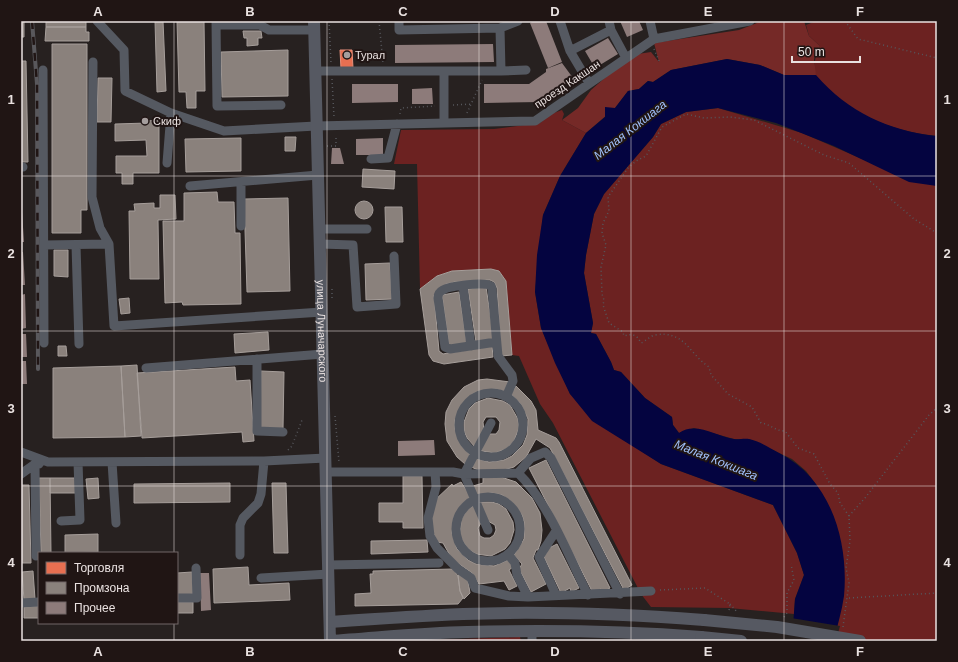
<svg xmlns="http://www.w3.org/2000/svg" width="958" height="662" font-family="Helvetica,sans-serif">
	<style>
		.green { fill: #6c2221 }
		.forest { fill: #752927 }
		.water { fill: #040440 }
		.pier { fill: #272120 }
		.shops { fill: #e76f51; stroke: #e8917c }
		.industry { fill: #8a817c; stroke: #a69e9a }
		.building { fill: #8d7b7a }
		.lines { fill: none; stroke-linecap: round; stroke-linejoin: round }
		.path { stroke: #56575c; stroke-width: 1.5; stroke-dasharray: 1 3; stroke-linecap: butt }
		.minor { stroke: #555961; stroke-width: 9 }
		.major { stroke: #565962; stroke-width: 12 }
		.rail-casing { stroke: #59585c; stroke-width: 4 }
		.rail { stroke: #201514; stroke-width: 2.5; stroke-dasharray: 8; stroke-linecap: butt }
		.major-bridge { stroke: #565962; stroke-width: 12 }
		.grid { fill: none; stroke: #e9e1e0; stroke-width: 1; stroke-opacity: 0.55 }
		.poi-dot { fill: #a59e9d; stroke: #201514; stroke-width: 1.5 }
		.labels { text-anchor: middle; dominant-baseline: central; stroke-width: 4; stroke-linejoin: round; paint-order: stroke }
		.poi-label { font-size: 11px; fill: #e9e1e0; stroke: #201514; text-anchor: start }
		.street-label { font-size: 11px; fill: #e9e1e0; stroke: #201514 }
		.water-label { font-size: 12px; font-style: italic; fill: #a1c1fb; stroke: #201514 }
		.neatline { fill: none; stroke: #e9e1e0; stroke-width: 1.5 }
		.grid-label { font-size: 13px; text-anchor: middle; font-weight: bold; fill: #e9e1e0 }
	</style>
	<rect width="100%" height="100%" fill="#272120"/>
	<!-- green -->
	<path class="green" d="M816,21H937V136C897,132 851,116 824,85C822,82 818,79 816,76C812,66 816,55 820,46L809,36L806,25Z
		M718,108L802,133L862,159L937,186V641H834L825,499L815,483L806,471L792,459L749,439H734L694,428L679,433L673,425L672,417L645,398L621,372L614,370L611,362L596,334L591,333L593,323L584,273L586,255L594,214L604,194L653,137L661,124L686,112Z
		M562,110L564,114L562,120L586,133L560,176L543,215L535,292L541,328L570,394L634,446L661,464L773,505L797,553L804,575L795,599L794,614L729,608L651,607L641,594L553,423L540,404L519,356L512,355L506,281L499,271L491,269L452,271L437,276L420,289L417,164H394L401,130L494,129L540,123L551,114Z
		M520,637L521,641H408Z"/>
	<!-- forest -->
	<path class="forest" d="M762,21H804L809,36L820,46L814,59L816,75H784L760,65L727,59L671,70L653,82L648,81L639,89L628,91L615,108L586,133L562,120L578,108L591,90L615,69L638,54L651,52L659,62L654,43L739,30Z"/>
	<!-- water -->
	<path class="water" d="M727,59L760,65L784,75H816C848,112 889,131 937,136V186L909,182L834,146L776,123L718,108L686,112L661,124L653,137L604,194L594,214L586,255L584,273L593,323L591,333L596,334L611,362L614,370L621,372L645,398L672,417L673,425L679,433C695,421 716,436 734,439C738,440 744,438 749,439C759,441 770,448 779,453C831,479 849,542 844,596C842,611 837,626 834,641L793,626L795,599L804,575L797,553L773,505L661,464L592,421L570,394L555,363L541,328L535,292L537,255L543,215L560,176L586,133L605,117V107L615,108L628,91L639,89L648,81L653,82L671,70Z"/>
	<!-- pier -->
	<path class="pier" d="M791,618L840,626L836,641H785L791,626Z"/>
	<!-- shops -->
	<path class="shops" d="M340,50H352L353,68L341,69Z"/>
	<!-- industry -->
	<path class="industry" d="M21,21H24V37H21Z
		M46,21H86V27H46Z
		M155,21H163L166,91L157,92Z
		M177,21H204L205,91H196V108H187L186,92H179Z
		M46,27H86V32H89V41H45Z
		M243,31H261L262,38H258V45L247,46V38H244Z
		M52,44H87V210H81V233H52Z
		M288,50V96L222,97L221,52Z
		M21,61H26L28,162H21Z
		M98,78H112L111,122H97Z
		M159,120V173H133V184H122V173H116V156H147L146,140L115,141V124L147,123V121Z
		M285,137H296L295,151H285Z
		M241,138V171L186,172L185,139Z
		M363,169L395,171L394,189L362,187Z
		M217,192L218,202H234L235,233H240L241,304L183,305L182,302L165,303L163,221H184V193Z
		M160,195H175L176,219L158,220L159,279H130L129,211H135L134,204L154,203V208H160Z
		M288,198L290,291L247,292L244,199Z
		M355 210a9 9 0 1 1 18 0a9 9 0 1 1-18 0Z
		M385,207H402L403,242H386Z
		M54,250H68V277L54,276Z
		M390,263L392,299L366,300L365,264Z
		M491,269L499,271L506,281L512,355L501,356L497,288L494,282L490,280L455,282L446,284L434,295L439,351L443,354L448,353L492,346L493,357L444,364L433,361L429,355L420,289L437,276L452,271Z
		M486,287L494,339L476,342L468,289Z
		M459,292L467,344L449,346L442,295Z
		M129,298L130,313L121,314L119,299Z
		M268,332L269,350L235,353L234,334Z
		M58,346H66L67,356H58Z
		M137,365L141,436L125,437L121,366Z
		M121,366L125,437L53,438V368Z
		M235,367L236,381L250,380L254,441L243,442L242,432L142,438L137,373Z
		M261,371L284,372L283,429H260Z
		M487,379L510,382L505,392L496,389L479,391L471,395L461,406L455,420V429L461,445L470,455L465,464L457,457L447,441L445,424L446,412L452,400L464,387L478,380Z
		M516,386L531,401L536,410L538,430L556,438L559,442L632,585L624,590L550,448L536,439L526,457L514,467L504,470L481,471L471,467L475,458L489,462L504,460L512,456L523,445L527,435L528,419L520,403L511,394Z
		M488,398L503,401L510,405L518,419L519,428L514,441L506,449L495,453L481,451L487,434H496L499,430L500,422L496,417H486L483,422L484,431L475,447L467,438L464,431V422L469,409L475,403Z
		M546,460L610,588L603,592L601,589L593,593L529,468Z
		M403,476H422L423,528H403V522H379V503H403Z
		M489,477H501L516,482L532,498L540,513L542,530L541,541L538,550H536L533,558L546,584L531,592L519,569L522,564L514,555L524,539V522L522,515L512,502L502,495L492,493L475,495L473,486L483,483V478Z
		M39,478H50L51,553H41Z
		M50,478H76V493H50Z
		M98,478L99,498L88,499L86,479Z
		M461,482L471,497L462,504L454,517L452,533L457,549L468,560L476,564L494,566L508,560L513,567L509,570L517,586L509,590L504,581L479,584L472,573L452,559L443,543L437,542L432,530L431,509L434,501L452,484L453,486Z
		M230,483V502L134,503V484Z
		M272,483H286L288,553H274Z
		M21,485H29L31,563H22Z
		M479,502H492L499,504L506,509L513,522L514,530L510,543L505,549L491,556L476,554L468,549L460,537L461,520L466,511L474,505L482,521L478,528L480,536L484,538H490L494,535L496,530L495,525L486,520Z
		M98,534V552L65,553V535Z
		M427,540L428,552L371,554V541Z
		M557,544L579,588L571,592L570,588L561,593L543,555L547,553L545,550Z
		M248,567L249,585L289,583L290,600L214,603L213,569Z
		M453,569L458,576L460,591L463,598L458,604L355,606V594L371,593L370,574H373V571Z
		M33,571L35,599L24,600L22,572Z
		M192,572L193,594L177,596V573Z
		M462,574L468,581L470,593L464,599L460,591L458,575Z
		M177,602H193V613H177Z
		M39,606V618H24V607Z"/>
	<!-- building -->
	<path class="building" d="M534,21H546L562,62L548,68L530,23Z
		M620,21H639L643,30L627,37Z
		M608,38L618,54L595,68L585,51Z
		M493,44L494,62L395,63V45Z
		M562,63L573,78L540,102L484,103V84H529L546,72V69Z
		M352,84H398V102L352,103Z
		M432,88L433,104H412V89Z
		M383,138V155H356V139Z
		M332,148H340L344,164H331Z
		M21,197L24,242H21Z
		M21,252H23L25,285H21Z
		M25,294L26,328L21,329V295Z
		M21,334H26L27,357H21Z
		M21,361H26L27,384H21Z
		M434,440L435,455L398,456V441Z
		M200,573H209L211,610L201,611Z"/>
	<g class="lines">
		<!-- path -->
		<path class="path" d="M329,21L331,63
			M379,21L383,63
			M845,21L858,39L937,58
			M654,49L660,63
			M332,79L334,117
			M453,105L473,104
			M467,113L482,80
			M400,114L401,108L435,106
			M327,146H336V135
			M332,289V299
			M335,416L339,462
			M288,450L292,446L302,420
			M849,516L840,503L838,493L830,484L814,454L798,448L785,431C775,431 770,424 761,423L752,407L728,394L711,375L709,367C689,354 685,330 655,335C650,336 646,341 641,343C637,335 633,333 624,336L623,332L609,323L603,305L604,300L602,294L601,267L606,245L602,233L603,223L609,211L608,197L628,168L636,161L646,156L662,127L686,114L704,118L730,117L754,120L824,155L849,163L914,219L937,233
			M660,590L705,588L730,604L729,611
			M849,598L937,593
			M730,604L738,613
			M784,617L787,613V593L794,580L791,564
			M843,627L849,583L846,568L850,541L849,516L865,498L929,415L937,408"/>
		<!-- minor -->
		<path class="minor" d="M97,21L124,50L125,91L171,113L224,131L316,126L535,121L654,39L750,21
			M216,21L217,106L281,105
			M399,21V30L500,28L518,21
			M560,21L570,51
			M609,21L611,30L626,58
			M650,21L654,39
			M216,25H260L269,30H314
			M93,62L92,197L100,228L109,244L114,326L322,312
			M43,70L44,343
			M315,71H501L500,28
			M501,71L526,70
			M589,83L570,51L611,30
			M444,123V71
			M371,159L388,158L397,124
			M167,163L171,113
			M21,167H23
			M241,182V226
			M190,186L318,175
			M320,229H367
			M320,244L353,245L357,307L396,304L394,256
			M44,245L109,244
			M76,245L79,344
			M463,286L471,346
			M496,342L450,349L445,347L438,298C438,294 439,292 443,290C449,286 486,281 491,286L492,289L498,356L512,375L513,381L506,397
			M257,359V431L283,432
			M146,368L323,354
			M459 425a32 32 0 1 1 64 0a32 32 0 1 1-64 0Z
			M21,452L48,462L264,461L326,458
			M112,462L116,523
			M35,464L36,556
			M326,472H453L464,474L518,473L531,458L545,452L551,458L620,594
			M435,472L436,487L428,518L430,536L437,548L458,569L471,578L475,588L509,596L528,597L651,591
			M518,473C548,502 569,557 588,595
			M21,474L35,464H39
			M464,474L488,530
			M464,474L491,423
			M456 529a32 32 0 1 1 64 0a32 32 0 1 1-64 0Z
			M61,521L80,520L78,462
			M556,531L539,557L556,595
			M508,554L515,563L517,575L528,597
			M240,555V525L243,518L258,503L261,494L264,461
			M328,565L439,563
			M261,578L329,574
			M177,598H197L196,568
			M21,603L39,602
			M532,641V631"/>
		<!-- major -->
		<g class="major">
			<path id="s1" d="M314,21L330,641C376,638 421,633 467,632C545,630 624,631 701,637"/>
			<path d="M330,622C374,619 419,616 463,614C543,611 624,614 704,620"/>
		</g>
		<!-- rail casing -->
		<g class="rail-casing">
			<path id="rail" d="M32,21L37,84L38,369"/>
		</g>
		<!-- rail -->
		<use href="#rail" class="rail"/>
		<!-- major-bridge -->
		<path class="major-bridge" d="M704,620L777,627L860,641
			M701,637L741,641"/>
	</g>
	<!-- grid -->
	<path class="grid" d="M174,21V553M327,21V641M479,21V641M631,21V641M784,21V641M21,176H937M21,331H937M21,486H937M174,623V641"/>
	<!-- markers -->
	<g class="poi-dot">
		<circle cx="347" cy="55" r="4"/>
		<circle cx="145" cy="121" r="4"/>
	</g>
	<g class="labels">
		<!-- poi labels -->
		<g class="poi-label">
			<text x="355" y="55">Турал</text>
			<text x="153" y="121">Скиф</text>
		</g>
		<!-- street labels -->
		<g class="street-label">
			<text transform="translate(567 84) rotate(-34)">проезд Какшан</text>
			<text stroke="none"><textPath href="#s1" startOffset="310">улица Луначарского</textPath></text>
		</g>
		<!-- water labels -->
		<g class="water-label">
			<text transform="translate(630 130) rotate(-38)">Малая Кокшага</text>
			<text transform="translate(716 460) rotate(22)">Малая Кокшага</text>
		</g>
	</g>
	<!-- border -->
	<rect width="958" height="662" fill="none" stroke="#201514" stroke-width="44"/>
	<!-- legend -->
	<rect x="38" y="552" width="140" height="72" fill="#201514" stroke="#706766"/>
	<rect x="46" y="562" width="20" height="12" fill="#e76f51" stroke="#706766"/>
	<text x="74" y="572" font-size="12" fill="#e9e1e0">Торговля</text>
	<rect x="46" y="582" width="20" height="12" fill="#8a817c" stroke="#706766"/>
	<text x="74" y="592" font-size="12" fill="#e9e1e0">Промзона</text>
	<rect x="46" y="602" width="20" height="12" fill="#8d7b7a" stroke="#706766"/>
	<text x="74" y="612" font-size="12" fill="#e9e1e0">Прочее</text>
	<!-- scale -->
	<path d="M792 56v6h68v-6" fill="none" stroke="#e9e1e0" stroke-width="2"/>
	<text x="798" y="56" font-size="12" fill="#e9e1e0" stroke="#201514" stroke-width="3" paint-order="stroke">50 m</text>
	<rect x="22" y="22" width="914" height="618" class="neatline"/>
	<g class="grid-label">
		<text x="98" y="16">A</text>
		<text x="250" y="16">B</text>
		<text x="403" y="16">C</text>
		<text x="555" y="16">D</text>
		<text x="708" y="16">E</text>
		<text x="860" y="16">F</text>
		<text x="11" y="104">1</text>
		<text x="947" y="104">1</text>
		<text x="11" y="258">2</text>
		<text x="947" y="258">2</text>
		<text x="11" y="413">3</text>
		<text x="947" y="413">3</text>
		<text x="11" y="567">4</text>
		<text x="947" y="567">4</text>
		<text x="98" y="656">A</text>
		<text x="250" y="656">B</text>
		<text x="403" y="656">C</text>
		<text x="555" y="656">D</text>
		<text x="708" y="656">E</text>
		<text x="860" y="656">F</text>
	</g>
</svg>
